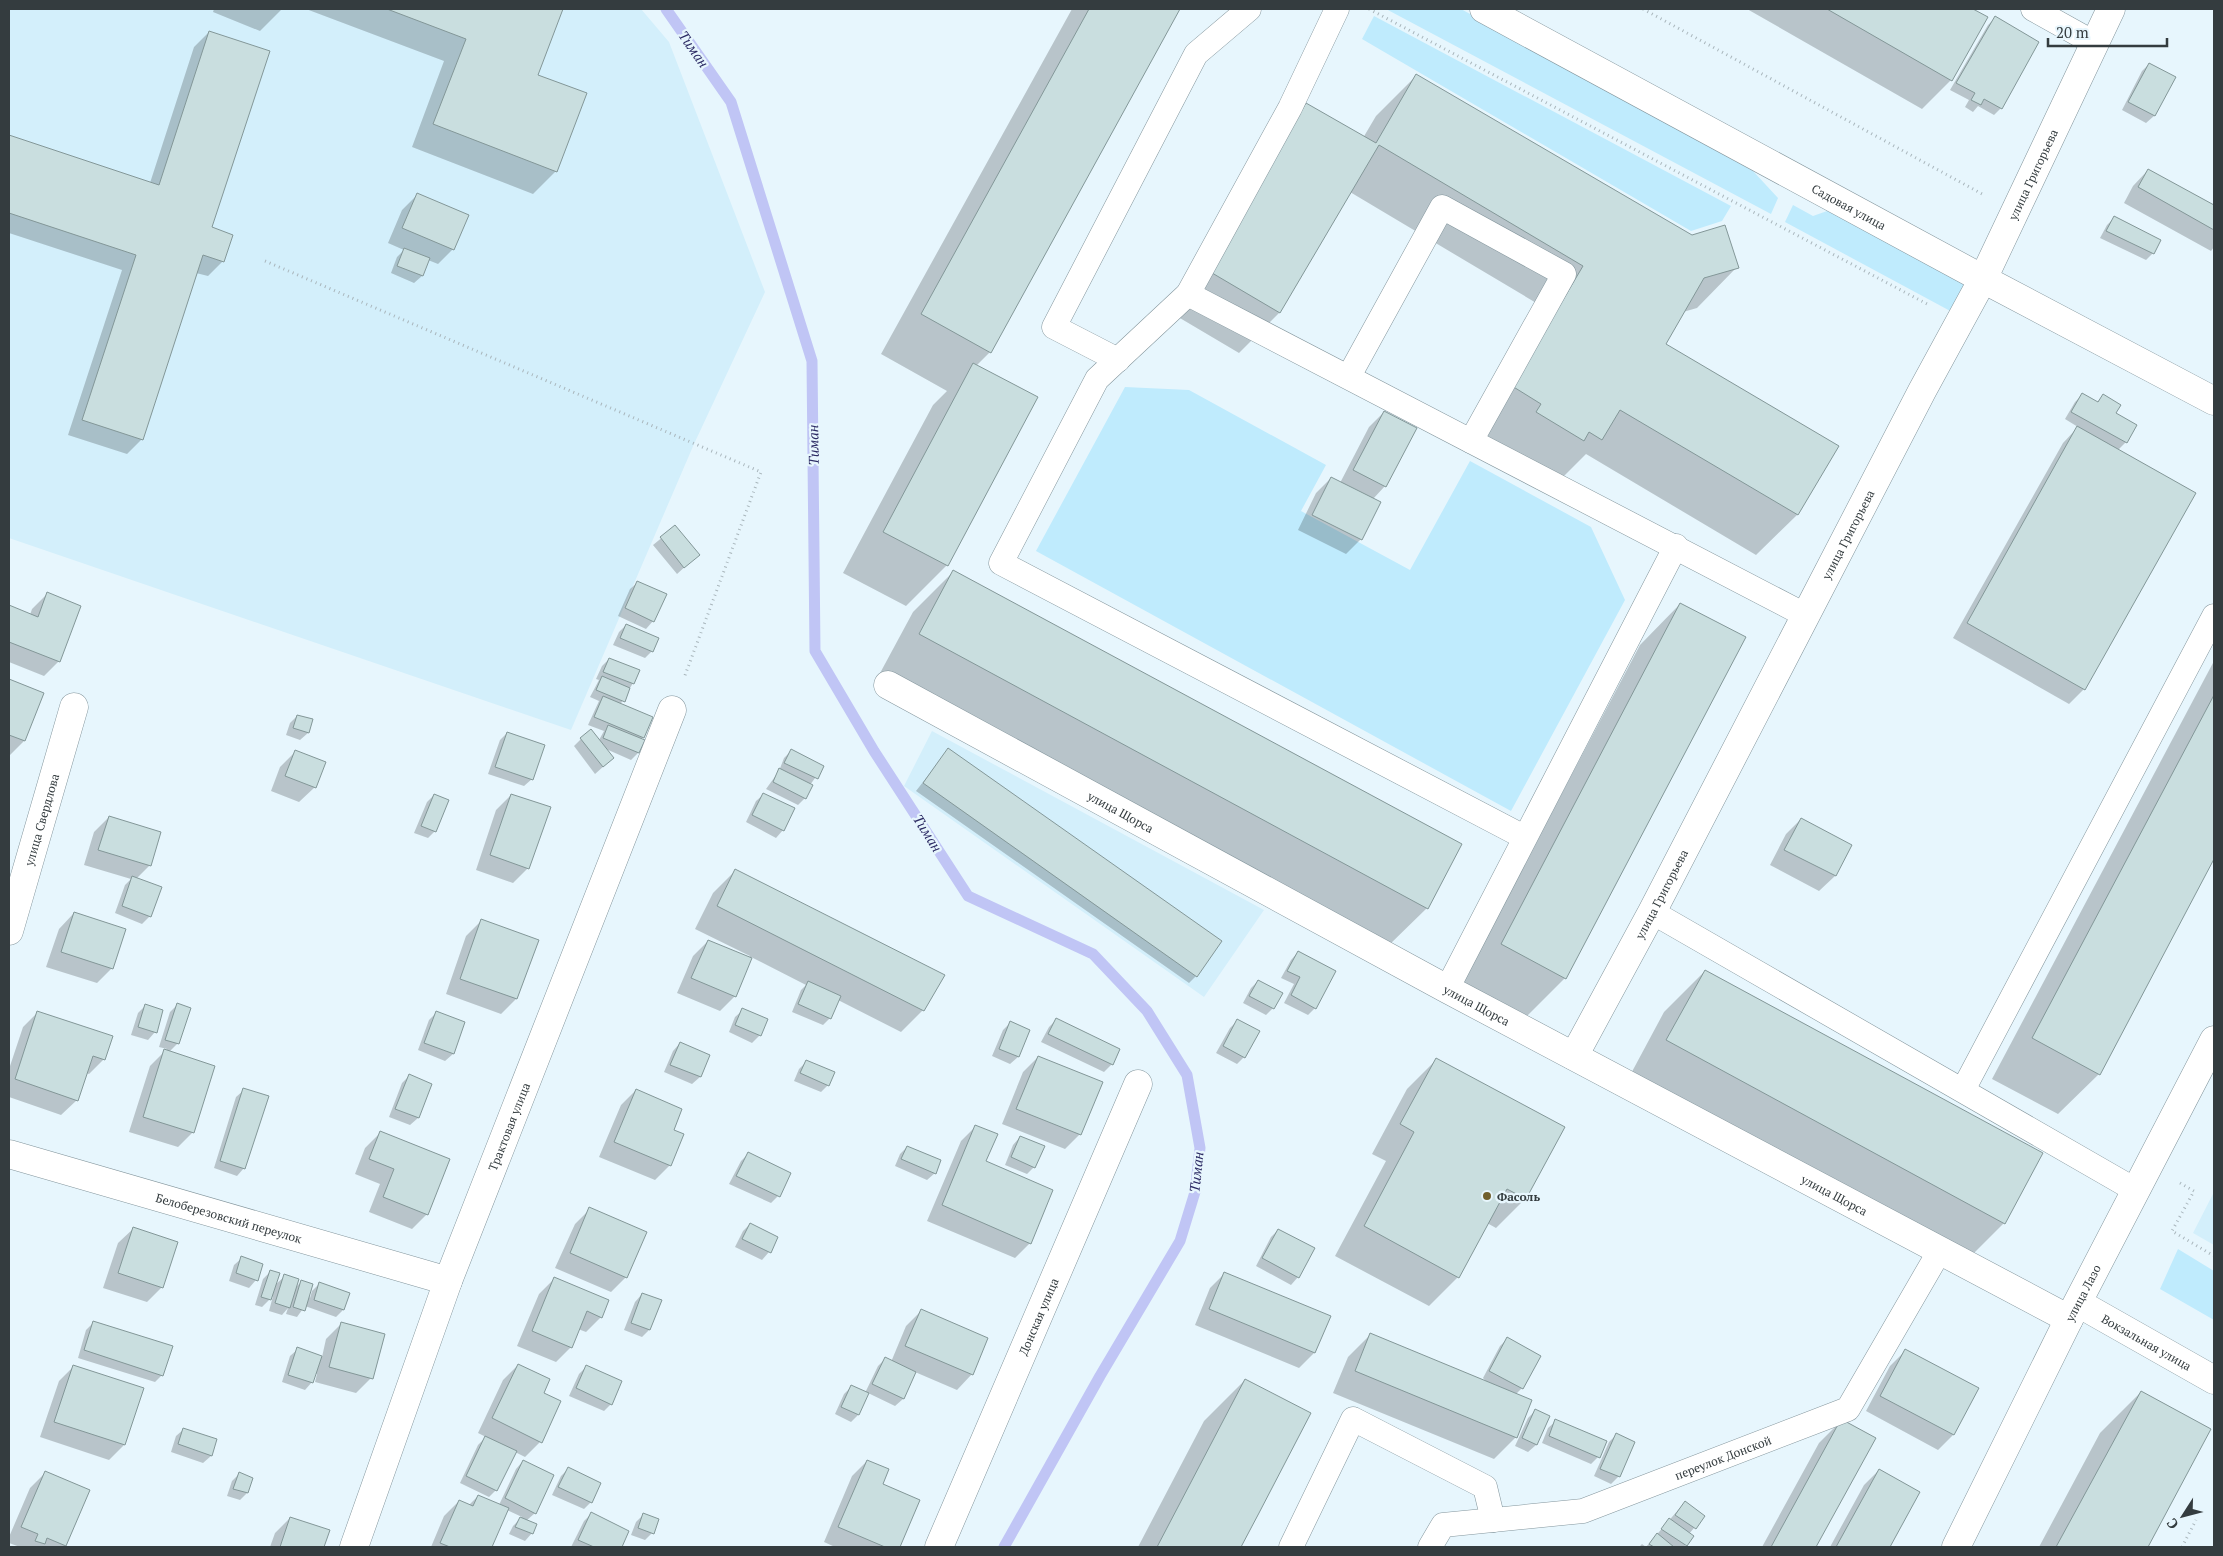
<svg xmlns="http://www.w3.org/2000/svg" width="2223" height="1556" font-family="'PT Serif',serif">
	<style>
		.built { fill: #d3effb }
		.green { fill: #bfebfd }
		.shadow { fill: #0003 }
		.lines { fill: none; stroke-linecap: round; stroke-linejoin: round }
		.stream { stroke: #c0c5f5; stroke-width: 11 }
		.building { fill: #c9dedf; stroke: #839798 }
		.lane-casing { stroke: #84969d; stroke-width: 25 }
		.street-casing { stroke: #84969d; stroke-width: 29 }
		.secondary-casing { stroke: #84969d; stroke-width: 29 }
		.path { stroke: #a9b6bc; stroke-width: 3; stroke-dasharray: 1 4; stroke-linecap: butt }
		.lane { stroke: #fff; stroke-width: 24 }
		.street { stroke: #fff; stroke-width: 28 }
		.secondary { stroke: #fff; stroke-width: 28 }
		.poi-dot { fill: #71602e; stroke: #e7f6fd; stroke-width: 2 }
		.labels { text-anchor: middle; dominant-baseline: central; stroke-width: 4.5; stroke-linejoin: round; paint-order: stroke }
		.street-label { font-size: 12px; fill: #343c3f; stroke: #e7f6fd }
		.poi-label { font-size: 12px; font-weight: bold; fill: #343c3f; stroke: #e7f6fd; text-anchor: start }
		.water-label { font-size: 14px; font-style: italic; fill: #2c2b64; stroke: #e7f6fd }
	</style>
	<rect width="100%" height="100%" fill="#e7f6fd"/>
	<!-- built -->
	<path class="built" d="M9,9H641L669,42L765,292L694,444L571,730L9,538Z
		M932,731L1264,910L1204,997L904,786Z
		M2214,1192V1245L2193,1233Z"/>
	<!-- green -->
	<path class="green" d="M1386,9H1461L1753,171L1778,198L1771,214Z
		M1374,16L1731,206L1722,221L1691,231L1362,39Z
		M1793,205L1813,216L1830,210L1969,284L1954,313L1785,222Z
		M1125,387L1189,390L1326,465L1301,511L1410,570L1470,461L1591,527L1625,600L1511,811L1036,551Z
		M2178,1249L2214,1271V1320L2160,1289Z"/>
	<!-- shadow -->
	<path class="shadow" d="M214,9H282L260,31L213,12Z
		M306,9H561L536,75L556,171L533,194L412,147L444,61Z
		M1072,9H1178L990,352L976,366L1036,398L947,565L906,606L843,573L933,405L947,391L881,354Z
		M1747,9H1970L1986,18L1951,80L1922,109Z
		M1995,18L2001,108L1994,115L1978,106L1973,112L1965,107L1969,100L1950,90L1988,25Z
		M209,32L211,228L223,261L208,276L196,273L142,439L127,454L68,435L122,270L9,233V137L150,183L194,47Z
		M2149,64L2174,77L2154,116L2146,123L2122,110L2142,71Z
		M1416,76L1737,267L1697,308L1683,312L1665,345L1837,446L1797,515L1756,555L1586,454L1561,479L1472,427L1543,307L1350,192L1279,313L1239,353L1168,311L1266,145L1306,104L1363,138L1376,116Z
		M2148,170L2214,207V247L2211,251L2124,203L2133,186Z
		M417,195L453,249L438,264L428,260L422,276L414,283L391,273L397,257L404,250L388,243L402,210Z
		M2114,218L2153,253L2146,260L2100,238L2107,225Z
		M2082,395L2096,403L2103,396L2115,414L2126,442L2118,450L2084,689L2069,704L1953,638L2063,443L2078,427L2065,419L2075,402Z
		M1384,412L1385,486L1373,499L1379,502L1361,539L1346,554L1298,530L1316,493L1331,478L1340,483L1369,427Z
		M675,527L698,555L677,574L653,545Z
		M953,572L1427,908L1386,948L879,675L913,612Z
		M638,582L653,621L646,629L618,616L630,589Z
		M47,594L59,661L44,676L9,662V607L30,615L32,609Z
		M1680,604L1565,978L1524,1019L1461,985L1640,645Z
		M626,625L652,651L645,658L613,645L619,632Z
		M609,659L633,683L620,705L643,737L640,740L638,753L631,760L606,749L613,758L595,774L574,746L581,739L599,740L604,731L588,725L599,701L590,697L599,680L596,679L602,666Z
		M2214,661V857L2099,1074L2058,1114L1992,1079Z
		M9,680L42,693L24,741L9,756Z
		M297,716L312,720L308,733L300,740L286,735L290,723Z
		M507,733L532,779L524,786L488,774L500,740Z
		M948,750L1196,976L1189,983L916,791Z
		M791,751L823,767L810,785L805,798L798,805L766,789L779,771L784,758Z
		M295,752L315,787L299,802L271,791L280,767Z
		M764,794L783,830L776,838L746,822L756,801Z
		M434,795L435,831L428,838L414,833L427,802Z
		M511,795L528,868L513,883L476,870L496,810Z
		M109,817L150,865L136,879L150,916L142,924L115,913L125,885L131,879L84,865L94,832Z
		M1801,819L1850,845L1835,876L1819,891L1770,865L1786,834Z
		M735,871L923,1010L901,1032L838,1000L830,1018L823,1025L792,1012L801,990L806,985L751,957L735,996L720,1011L677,993L693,956L708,941L749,958L750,956L695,929L713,893Z
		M74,913L112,968L97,983L46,967L59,929Z
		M481,921L516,999L501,1014L446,994L466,936Z
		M1298,952L1315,1008L1308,1015L1284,1003L1294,984L1281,978L1291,960Z
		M1705,971L2004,1223L1963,1264L1627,1081L1664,1012Z
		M1258,981L1273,1008L1266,1015L1243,1003L1251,988Z
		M146,1005L155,1032L148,1040L131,1035L138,1013Z
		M177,1005L178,1043L169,1052L193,1132L178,1147L129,1132L150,1066L167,1049L159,1047L170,1012Z
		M743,1010L760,1035L752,1043L729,1032L735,1017Z
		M38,1012L104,1059L89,1074L86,1073L77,1100L61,1115L9,1097V1069L23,1027Z
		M437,1012L464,1023L453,1054L445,1061L418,1050L429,1020Z
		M1056,1020L1118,1050L1112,1064L1104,1072L1041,1042L1049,1027Z
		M1237,1021L1244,1057L1237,1064L1216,1053L1230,1028Z
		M1010,1023L1029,1030L1018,1057L1010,1064L992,1056L1003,1030Z
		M680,1043L708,1056L700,1077L692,1084L664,1072L673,1051Z
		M1038,1057L1080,1134L1065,1149L1002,1124L1023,1072Z
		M1436,1060L1563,1128L1525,1199L1496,1228L1487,1223L1458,1277L1429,1306L1335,1256L1386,1161L1372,1154L1407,1089Z
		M806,1062L828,1085L821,1092L794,1081L799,1069Z
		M409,1076L430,1084L418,1118L410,1125L389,1117L402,1083Z
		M244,1090V1168L237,1176L214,1168L236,1097Z
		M636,1090L672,1130L670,1165L655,1180L599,1157L621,1105Z
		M976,1126L984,1162L1030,1243L1015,1258L927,1221L961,1141Z
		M380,1133L427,1214L412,1229L369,1212L380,1184L355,1174L365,1148Z
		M1020,1137L1034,1167L1027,1174L1005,1165L1013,1145Z
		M907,1147L935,1173L927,1180L895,1166L900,1154Z
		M748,1154L778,1196L771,1203L729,1184L741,1161Z
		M590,1209L626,1277L611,1292L555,1268L575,1224Z
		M750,1224L777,1237L769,1252L762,1260L735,1247L743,1231Z
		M134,1228L162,1287L147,1302L103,1288L118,1243Z
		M1278,1230L1298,1277L1291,1285L1256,1266L1271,1237Z
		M242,1258L256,1280L249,1288L229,1281L234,1265Z
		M270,1272L274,1286L285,1276L296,1287L302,1281L310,1298L312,1291L320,1283L343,1310L336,1317L305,1306L297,1317L286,1314L288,1308L282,1315L269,1311L273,1296L262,1307L255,1305L263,1279Z
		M1225,1273L1314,1353L1299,1368L1195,1325L1210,1288Z
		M554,1279L601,1317L586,1332L578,1329L571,1347L556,1362L517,1346L539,1294Z
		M642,1294L649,1330L642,1337L624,1330L635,1302Z
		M921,1311L972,1374L957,1390L915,1372L903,1399L895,1406L868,1393L858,1415L851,1422L835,1414L844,1394L851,1387L865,1393L878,1366L885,1359L891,1362L906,1326Z
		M93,1323L162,1375L155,1382L78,1358L86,1330Z
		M342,1323L371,1378L356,1393L315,1382L317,1374H315L312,1382L305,1390L282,1382L290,1356L298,1349L322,1357L326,1339Z
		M1370,1335L1487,1383L1483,1378L1500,1346L1507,1339L1539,1356L1522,1388L1516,1394V1437L1494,1459L1333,1393L1348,1357Z
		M1905,1351L1977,1389L1953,1435L1938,1450L1866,1411L1890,1366Z
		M518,1365L542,1393L540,1442L525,1457L515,1452L496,1490L489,1497L460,1483L478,1445L486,1437L478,1433L503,1380Z
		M74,1366L124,1445L109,1460L40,1437L59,1381Z
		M587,1366L611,1404L604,1411L569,1396L579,1374Z
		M1245,1380L1310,1414L1240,1547H1138L1204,1421Z
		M2141,1392L2209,1430L2146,1547H2039L2100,1433Z
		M1536,1410L1549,1416L1536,1445L1528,1452L1515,1446L1528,1418Z
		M1556,1421L1598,1457L1591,1464L1542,1443L1548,1428Z
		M1841,1421L1874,1439L1815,1547H1762L1819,1443Z
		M184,1429L216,1440L211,1456L203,1463L171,1452L176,1436Z
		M1616,1435L1634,1442L1618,1477L1611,1484L1594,1476L1609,1442Z
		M523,1461L535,1513L526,1521L532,1533L525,1541L509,1534L513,1526L522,1517L507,1510L490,1547H431L444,1516L459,1501L469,1505L478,1496L499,1505L516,1469Z
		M867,1461L881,1485L918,1501L899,1547H835L824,1542L852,1476Z
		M568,1469L591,1502L584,1509L552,1495L561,1476Z
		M1879,1470L1918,1492L1888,1547H1830L1864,1485Z
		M45,1473L65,1545L63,1547H20L9,1543V1537L30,1488Z
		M239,1474L247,1493L240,1500L227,1496L232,1481Z
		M1685,1502L1704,1516L1689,1534L1692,1536L1684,1547H1639L1642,1544L1646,1547Z
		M591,1514L628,1532L620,1547H571L584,1521Z
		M644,1514L652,1533L645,1540L631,1535L636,1522Z
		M290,1518L328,1531L323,1547H270L275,1533Z"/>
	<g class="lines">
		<!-- stream -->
		<path class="stream" d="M666,9L731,102L812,361L815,651L874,751L968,896L1093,954L1147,1011L1187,1075L1200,1148L1195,1192L1180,1241L1100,1376L1004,1547"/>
	</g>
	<!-- building -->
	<path class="building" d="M387,9H563L538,75L587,93L557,172L433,124L466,39Z
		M1089,9H1180L991,353L921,314Z
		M1827,9H1973L1988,17L1952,81Z
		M1995,16L2039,42L2002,109L1984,99L1981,105L1971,100L1975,93L1956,83Z
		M209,31L270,51L212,227L233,235L224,262L203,255L143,440L82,420L136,255L9,213V135L159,185Z
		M2149,63L2176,77L2155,116L2128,102Z
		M1416,74L1692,235L1725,225L1739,268L1704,278L1666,344L1839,446L1798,515L1620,410L1602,440L1589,432L1584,441L1536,412L1541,404L1512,386L1583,266L1379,145L1280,313L1207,270L1306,103L1376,143Z
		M2148,169L2214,205V230L2138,187Z
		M417,193L469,215L454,250L402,228Z
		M2114,216L2161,240L2154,254L2106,231Z
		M404,248L430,258L423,276L397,266Z
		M973,363L1038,397L948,566L883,532Z
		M2082,393L2098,402L2103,394L2121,405L2116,413L2137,425L2127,443L2071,412Z
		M1384,411L1417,428L1386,487L1353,470Z
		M2077,426L2196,493L2085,690L1967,623Z
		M1331,477L1381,502L1362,540L1312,515Z
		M675,525L700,555L684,568L660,537Z
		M953,570L1462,844L1428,909L919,634Z
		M637,581L667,594L654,622L625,608Z
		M47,592L81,606L60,662L9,642V605L38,617Z
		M1680,603L1746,637L1566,979L1501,944Z
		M626,624L659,638L653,652L620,638Z
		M609,658L640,670L634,684L603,672Z
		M602,676L630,688L625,702L596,690Z
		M9,679L44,693L25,741L9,735Z
		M2214,695V859L2100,1075L2032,1038Z
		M603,696L653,717L644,738L594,717Z
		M297,715L313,719L309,733L293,728Z
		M608,725L645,740L639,753L603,738Z
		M591,729L614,758L603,767L580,738Z
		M507,732L545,745L533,780L495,767Z
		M948,748L1222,941L1197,977L923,783Z
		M791,749L824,766L818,779L784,763Z
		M295,750L326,762L316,788L285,776Z
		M779,768L813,785L806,799L773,782Z
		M763,793L795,808L784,831L752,815Z
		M434,794L449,800L436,832L421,826Z
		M511,794L551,807L529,869L490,855Z
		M109,816L161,832L151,866L98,850Z
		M1801,818L1852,845L1836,876L1784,850Z
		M735,869L945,975L924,1011L717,906Z
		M132,876L162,887L151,917L122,906Z
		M74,912L126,929L113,969L61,952Z
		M481,919L539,940L517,999L460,979Z
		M708,940L752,958L736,997L691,978Z
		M1298,951L1336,971L1316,1009L1291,995L1300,977L1287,971Z
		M1705,970L2043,1153L2005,1224L1666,1040Z
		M1258,980L1283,993L1274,1009L1249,996Z
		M808,981L841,996L831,1019L798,1004Z
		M177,1003L191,1008L179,1044L165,1040Z
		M145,1004L163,1010L157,1033L138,1027Z
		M742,1008L768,1019L761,1036L735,1025Z
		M37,1011L113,1036L105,1060L93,1056L78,1101L15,1079Z
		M436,1011L465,1022L454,1054L424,1043Z
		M1056,1018L1120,1049L1113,1065L1048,1034Z
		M1237,1019L1260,1031L1245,1058L1223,1046Z
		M1010,1021L1030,1030L1019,1057L999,1049Z
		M680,1042L710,1055L701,1077L670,1065Z
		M164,1049L215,1066L194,1133L143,1117Z
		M1038,1056L1103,1082L1081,1135L1016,1109Z
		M1436,1058L1565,1127L1526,1199L1507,1189L1459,1278L1364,1226L1414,1132L1400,1124Z
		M806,1060L835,1072L829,1086L800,1073Z
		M409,1074L432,1084L419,1118L395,1109Z
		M243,1088L269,1096L245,1169L220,1161Z
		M636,1089L682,1109L674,1130L684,1134L671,1166L614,1142Z
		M975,1125L998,1134L986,1161L1053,1190L1031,1244L942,1205Z
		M380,1131L450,1159L428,1215L383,1197L394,1169L369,1159Z
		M1020,1136L1045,1146L1035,1168L1011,1157Z
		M907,1146L941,1160L936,1174L901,1159Z
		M748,1152L791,1173L780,1197L736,1176Z
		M589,1207L647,1232L627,1278L570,1253Z
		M750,1223L778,1237L771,1253L742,1239Z
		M133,1227L178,1242L163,1288L118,1273Z
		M1278,1229L1315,1248L1299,1278L1262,1258Z
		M241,1256L263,1264L258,1281L236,1273Z
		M270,1270L280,1273L271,1300L261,1297Z
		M1224,1272L1331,1316L1315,1353L1209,1309Z
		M284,1274L299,1279L290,1308L275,1303Z
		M554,1277L609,1300L602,1318L587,1311L572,1348L532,1331Z
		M301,1280L313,1284L305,1311L293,1307Z
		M319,1282L350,1293L344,1310L314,1300Z
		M642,1293L662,1300L650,1330L631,1323Z
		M921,1309L988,1338L973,1375L905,1346Z
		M93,1321L173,1346L163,1376L84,1350Z
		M341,1322L385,1334L373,1379L329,1367Z
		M1370,1333L1532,1400L1517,1438L1355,1371Z
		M1507,1337L1541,1356L1523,1389L1489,1371Z
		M297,1347L322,1356L313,1383L288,1375Z
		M1905,1349L1979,1388L1954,1435L1880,1396Z
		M885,1357L916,1372L904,1399L872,1384Z
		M518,1364L550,1379L544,1393L561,1401L542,1443L492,1418Z
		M73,1365L144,1388L125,1445L54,1422Z
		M586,1365L622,1381L612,1405L576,1388Z
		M1245,1379L1311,1413L1259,1513L1241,1547H1157Z
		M851,1385L869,1393L859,1415L841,1407Z
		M2141,1391L2211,1429L2148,1547H2056Z
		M1535,1409L1550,1416L1537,1445L1522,1438Z
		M1555,1419L1607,1441L1600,1458L1549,1436Z
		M1841,1419L1876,1438L1816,1547H1771Z
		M183,1428L217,1439L212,1456L178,1444Z
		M1616,1433L1635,1442L1620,1477L1600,1469Z
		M485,1436L517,1451L497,1491L466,1476Z
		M523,1460L554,1475L536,1514L505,1498Z
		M867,1460L889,1469L883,1484L920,1500L900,1547H885L838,1527Z
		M568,1467L601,1483L592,1503L558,1487Z
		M1879,1469L1920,1492L1890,1547H1836Z
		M45,1471L90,1490L66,1546L47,1538L45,1544L35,1541L38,1534L21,1527Z
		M239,1472L253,1478L248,1493L233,1489Z
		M478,1495L509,1508L492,1547H450L440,1543L459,1500L473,1506Z
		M1685,1501L1705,1516L1696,1529L1675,1515Z
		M591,1512L629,1531L622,1547H594L578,1540Z
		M643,1513L659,1519L654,1534L638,1528Z
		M290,1517L330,1530L324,1547H280Z
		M520,1517L537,1524L533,1534L515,1527Z
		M1669,1518L1694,1536L1687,1546L1661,1529Z
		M1657,1533L1674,1547H1654L1649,1544Z"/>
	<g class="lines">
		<!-- lane casing -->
		<g class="lane-casing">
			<g id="lane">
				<path d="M1337,9L1290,108L1188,294L1097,379L1001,563L1524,837"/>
				<path d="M2033,9L2094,43"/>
				<path d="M1188,294L1805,615"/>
				<path d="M1118,360L1054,327L1196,54L1249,9"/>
				<path d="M1349,376L1442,207L1564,274L1471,441"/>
				<path d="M1652,912L2137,1191"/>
				<path d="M1447,989L1676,546"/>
				<path d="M1963,1090L2214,616"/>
				<path d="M1291,1547L1353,1419L1485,1487L1493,1520"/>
				<path id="s1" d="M1430,1547L1443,1525L1583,1511L1848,1409L1939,1252"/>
			</g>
		</g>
		<!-- street casing -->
		<g class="street-casing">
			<g id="street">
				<path id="s2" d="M888,685L1447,989L2069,1319"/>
				<path id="s3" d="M9,931L74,707"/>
				<path id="s4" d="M1574,1056L1652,912L1922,391L1983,279L2111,9"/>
				<path id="s5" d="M9,1154L448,1281"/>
				<path id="s6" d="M2078,1303L2214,1380"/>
				<path id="s7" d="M354,1547L448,1281L672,710"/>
				<path id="s8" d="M939,1547L1138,1084"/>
			</g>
		</g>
		<!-- secondary casing -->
		<g class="secondary-casing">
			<g id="secondary">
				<path id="s9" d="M1484,9L1983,279L2214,401"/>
				<path id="s10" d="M1956,1547L2069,1319L2214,1040"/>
			</g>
		</g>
		<!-- path -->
		<path class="path" d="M1369,9L1929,305
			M1643,9L1984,195
			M265,261L761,472L684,678
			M2180,1183L2194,1191L2172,1231L2214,1256
			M2182,1547L2196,1520"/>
		<!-- lane -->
		<use href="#lane" class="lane"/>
		<!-- street -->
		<use href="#street" class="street"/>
		<!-- secondary -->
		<use href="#secondary" class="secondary"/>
	</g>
	<!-- markers -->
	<circle class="poi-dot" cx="1487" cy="1196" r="5"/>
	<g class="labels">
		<!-- street labels -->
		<g class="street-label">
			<text stroke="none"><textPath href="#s4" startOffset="994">улица Григорьева</textPath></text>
			<text stroke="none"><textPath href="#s9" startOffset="415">Садовая улица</textPath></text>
			<text stroke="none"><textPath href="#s4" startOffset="589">улица Григорьева</textPath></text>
			<text stroke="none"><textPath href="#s2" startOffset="265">улица Щорса</textPath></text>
			<text stroke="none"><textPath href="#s3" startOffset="116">улица Свердлова</textPath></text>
			<text stroke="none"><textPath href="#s4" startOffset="184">улица Григорьева</textPath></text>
			<text stroke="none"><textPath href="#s2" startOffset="670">улица Щорса</textPath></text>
			<text stroke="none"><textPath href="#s7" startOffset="448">Трактовая улица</textPath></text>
			<text stroke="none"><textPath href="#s2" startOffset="1075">улица Щорса</textPath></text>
			<text stroke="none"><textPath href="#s5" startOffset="229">Белоберезовский переулок</textPath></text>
			<text stroke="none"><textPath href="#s10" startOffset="284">улица Лазо</textPath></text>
			<text stroke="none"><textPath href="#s8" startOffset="251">Донская улица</textPath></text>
			<text stroke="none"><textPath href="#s6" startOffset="79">Вокзальная улица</textPath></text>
			<text stroke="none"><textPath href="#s1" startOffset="316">переулок Донской</textPath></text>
		</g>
		<!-- poi labels -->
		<g class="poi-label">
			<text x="1497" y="1196">Фасоль</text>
		</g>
		<!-- water labels -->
		<g class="water-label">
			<text transform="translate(694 49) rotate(55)">Тиман</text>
			<text transform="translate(813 445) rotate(-91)">Тиман</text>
			<text transform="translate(928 833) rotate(58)">Тиман</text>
			<text transform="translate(1196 1172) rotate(-84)">Тиман</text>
		</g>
	</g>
	<!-- border -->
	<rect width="2223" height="1556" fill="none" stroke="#343c3f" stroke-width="20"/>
	<!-- north arrow -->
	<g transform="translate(2183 1516) rotate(234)" stroke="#e7f6fd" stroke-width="4" paint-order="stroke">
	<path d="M0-4L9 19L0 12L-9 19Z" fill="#343c3f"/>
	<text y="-8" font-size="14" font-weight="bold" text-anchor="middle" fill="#343c3f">С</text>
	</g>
	<!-- scale -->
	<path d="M2048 38v8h119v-8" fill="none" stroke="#343c3f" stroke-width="2.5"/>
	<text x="2056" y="38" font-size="15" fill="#343c3f" stroke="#e7f6fd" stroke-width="4" paint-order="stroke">20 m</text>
</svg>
